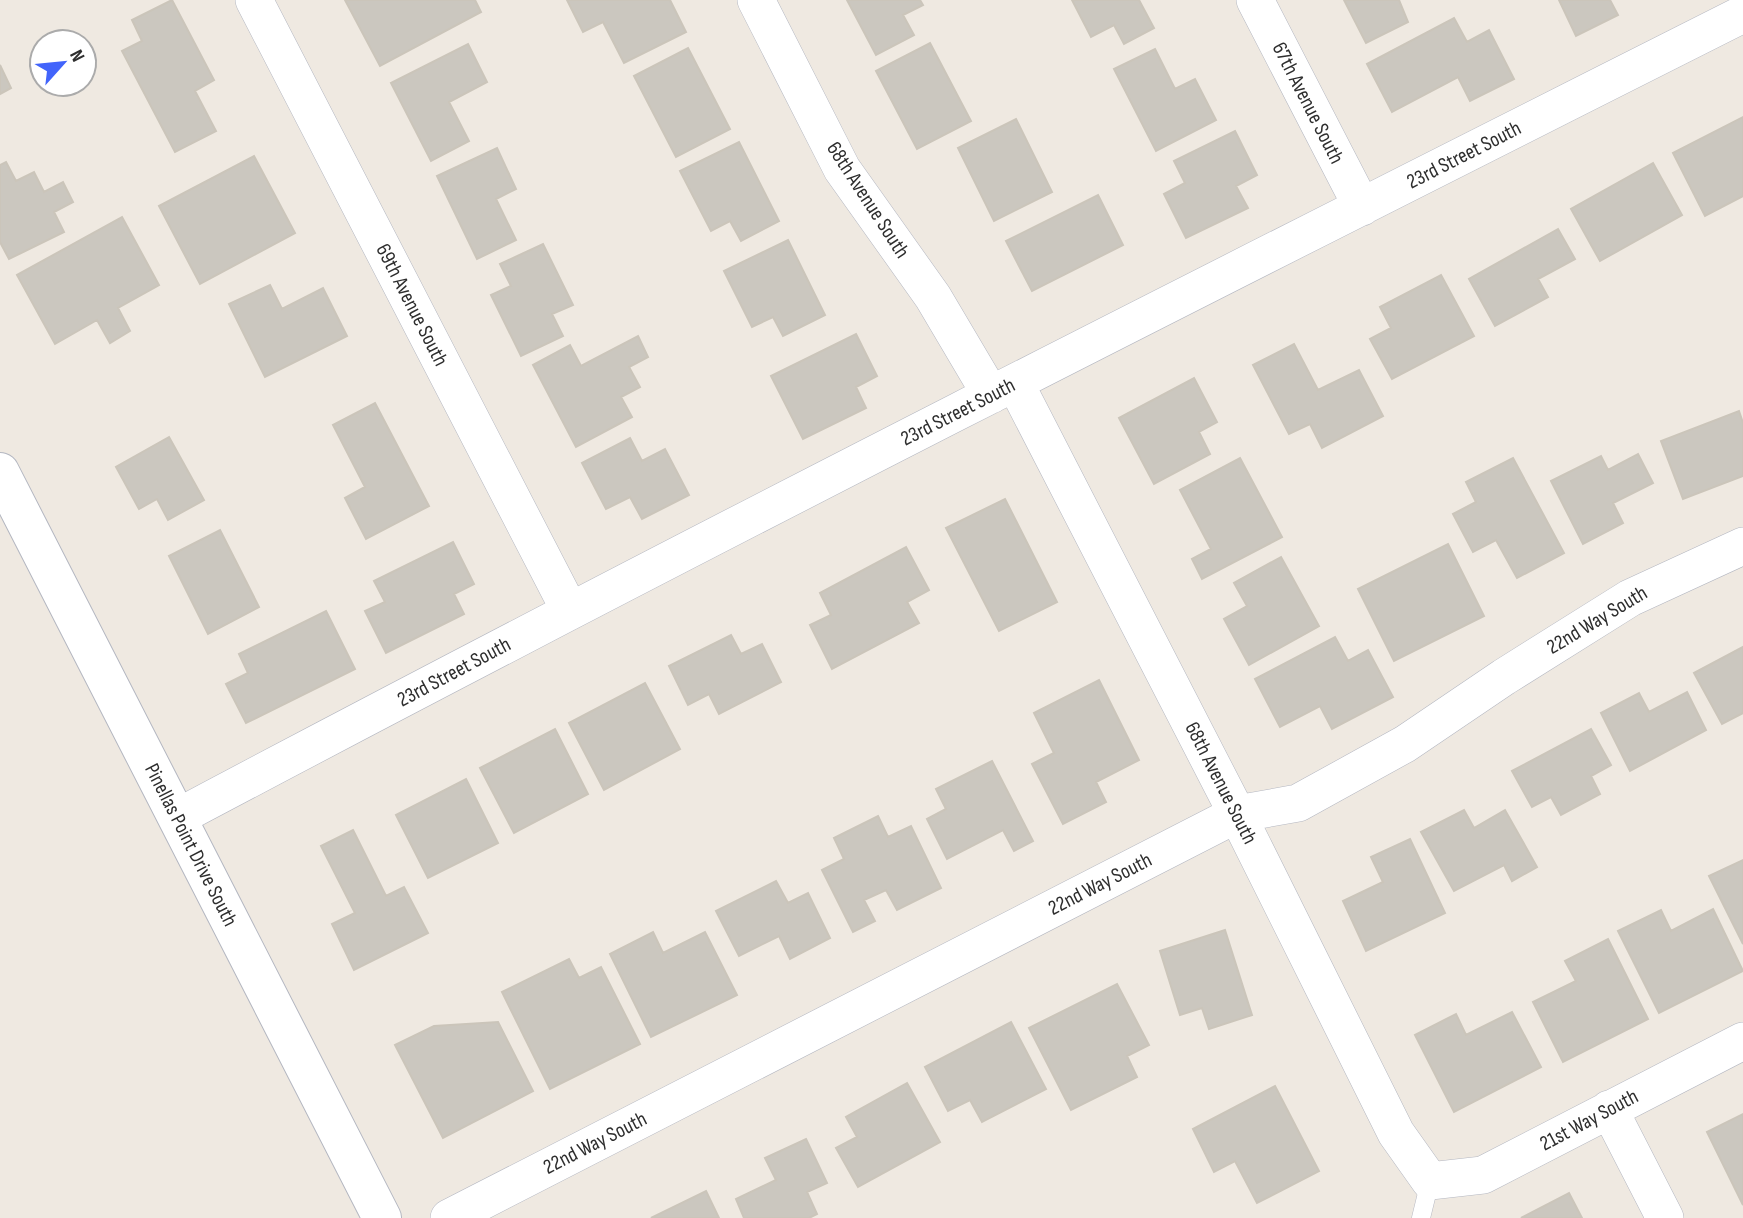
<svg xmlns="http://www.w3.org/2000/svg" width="1743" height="1218" font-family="'Sofia Sans Condensed',sans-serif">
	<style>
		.building { fill: #cbc7bf; stroke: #cbc5ba; stroke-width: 2 }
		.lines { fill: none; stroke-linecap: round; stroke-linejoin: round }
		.service-casing { stroke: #b4b7c1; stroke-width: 19 }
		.minor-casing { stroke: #b4b7c1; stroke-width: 38 }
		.tertiary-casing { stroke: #b4b7c1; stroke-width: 40 }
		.service { stroke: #fff; stroke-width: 18 }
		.minor { stroke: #fff; stroke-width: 37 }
		.tertiary { stroke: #fff; stroke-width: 38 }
		.labels { text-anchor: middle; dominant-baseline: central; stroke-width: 7; stroke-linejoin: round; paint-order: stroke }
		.street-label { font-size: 21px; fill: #2e2e2e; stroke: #fff }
	</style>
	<rect width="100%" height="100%" fill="#efe9e1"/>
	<!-- building -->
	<path class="building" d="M172,0L214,80L195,91L216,131L175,152L122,51L142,41L132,20Z
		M345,0H475L481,12L380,66Z
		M567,0H670L686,32L624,63L603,22L583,32Z
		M847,0H920L923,5L903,15L914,35L876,55Z
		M1072,0H1139L1154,28L1124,44L1114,25L1091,37Z
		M1344,0H1399L1408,22L1366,43Z
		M1559,0H1610L1618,15L1576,36Z
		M1454,18L1467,42L1489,30L1514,79L1470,101L1458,77L1392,112L1367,64Z
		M930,43L971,121L917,149L876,71Z
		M468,44L487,82L449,102L469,141L431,161L391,83Z
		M688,48L730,129L676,157L634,76Z
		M1155,49L1175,89L1195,79L1216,120L1156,151L1114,69Z
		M0,65L11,88L0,94Z
		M1743,117V196L1705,216L1673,153Z
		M1016,119L1052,192L994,221L958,148Z
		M1235,131L1257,175L1236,186L1248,208L1186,238L1164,194L1185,183L1174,161Z
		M739,142L779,221L741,241L730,221L711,231L680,171Z
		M497,148L516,189L496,199L516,240L477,259L437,176Z
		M254,156L295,233L200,284L159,206Z
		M6,162L16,181L34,172L44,192L63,182L73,202L54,212L64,232L9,259L0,242V165Z
		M1653,163L1682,215L1600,261L1571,209Z
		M1098,195L1123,245L1032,291L1006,241Z
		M122,217L159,285L118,308L130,331L110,343L97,320L55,344L17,275Z
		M1558,229L1575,259L1538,279L1548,297L1495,326L1469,279Z
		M788,240L825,315L783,336L773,317L752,327L724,271Z
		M543,244L573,305L552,314L563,336L521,356L491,295L511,286L500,264Z
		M1441,275L1474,336L1392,379L1370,339L1391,328L1380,307Z
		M270,285L282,309L323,288L347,336L265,377L229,304Z
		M856,334L877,376L856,387L866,408L803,439L771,376Z
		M638,336L648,357L629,367L640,387L621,397L632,417L576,447L533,365L570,345L581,366Z
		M1294,344L1318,390L1359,370L1383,416L1322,448L1310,424L1289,434L1253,365Z
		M1194,378L1217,422L1199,432L1210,454L1154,484L1119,418Z
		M375,403L429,506L366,539L345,498L365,487L333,425Z
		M1739,411L1743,423V476L1683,499L1661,441Z
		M169,437L204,500L168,520L157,499L139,509L116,467Z
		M630,438L642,461L665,449L689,495L642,519L630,497L606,509L582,463Z
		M1638,454L1653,483L1613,503L1623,523L1583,544L1551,481L1601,456L1608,470Z
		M1240,458L1282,537L1202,579L1192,559L1211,549L1180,490Z
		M1513,458L1564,553L1517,578L1496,540L1473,552L1453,514L1476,502L1466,482Z
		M1005,499L1057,602L999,631L946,528Z
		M220,530L259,607L208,634L169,556Z
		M453,542L474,584L454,594L464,614L386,653L365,611L385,602L374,581Z
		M1448,544L1484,616L1394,661L1358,589Z
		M906,547L929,590L907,602L919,623L832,669L810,625L831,615L820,593Z
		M1281,557L1319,626L1249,665L1224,619L1247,606L1234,583Z
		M326,611L355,669L246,723L226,684L248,673L239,654Z
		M731,635L741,654L762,644L781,682L719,714L709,694L688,705L669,666Z
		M1335,637L1348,661L1368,650L1393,697L1332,729L1320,706L1280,727L1255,679Z
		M1743,647V713L1722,724L1694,673Z
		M1099,680L1139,760L1096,782L1106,802L1063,824L1032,764L1054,753L1034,713Z
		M645,683L680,749L604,790L569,723Z
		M1687,692L1706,730L1630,771L1601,713L1639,693L1649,712Z
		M555,729L588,794L514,833L480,768Z
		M1591,729L1611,765L1591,776L1600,794L1561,815L1551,797L1532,807L1512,771Z
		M992,761L1033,841L1014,851L1003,830L947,859L927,819L946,809L936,789Z
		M466,779L498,843L428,878L396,815Z
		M1464,810L1474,828L1505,810L1537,867L1512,881L1504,865L1454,891L1421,832Z
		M878,816L888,837L911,826L941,888L897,910L886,890L864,900L875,921L853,932L822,870L844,859L834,838Z
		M353,830L386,896L404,887L428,933L354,970L332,924L355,913L321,846Z
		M1410,839L1445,913L1366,951L1343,901L1383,882L1371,857Z
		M1743,860V944L1709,876Z
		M776,881L788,903L808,893L830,938L790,959L779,936L739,956L716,911Z
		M1713,909L1743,971L1659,1013L1618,931L1661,910L1671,931Z
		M1225,930L1252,1015L1209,1029L1202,1008L1180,1015L1160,951Z
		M653,932L663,953L705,932L737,995L651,1037L610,954Z
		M1608,939L1648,1019L1563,1062L1533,1002L1576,981L1565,961Z
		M569,959L579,978L601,967L640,1044L550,1089L502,992Z
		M1117,984L1149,1045L1127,1056L1137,1077L1071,1110L1029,1028Z
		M1512,1012L1541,1067L1454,1112L1415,1035L1456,1014L1466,1035Z
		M498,1022L533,1091L443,1138L395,1045L434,1026Z
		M1011,1022L1046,1089L982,1122L970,1100L948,1111L925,1067Z
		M907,1083L940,1142L858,1187L836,1148L857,1137L846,1117Z
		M1275,1086L1319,1171L1257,1203L1235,1161L1214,1172L1193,1129Z
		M1743,1114V1205L1707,1132Z
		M806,1139L827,1183L807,1192L817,1214L809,1218H744L736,1199L776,1180L765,1158Z
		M706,1191L719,1218H651Z
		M1569,1193L1582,1218H1521Z"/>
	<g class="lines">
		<!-- service casing -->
		<g class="service-casing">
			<path id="service" d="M1421,1218L1430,1181"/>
		</g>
		<!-- minor casing -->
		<g class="minor-casing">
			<path id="minor" d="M254,0L570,611
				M756,0L842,169L933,297L991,395
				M1255,0L1362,207
				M1015,383L1237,814L1396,1133L1430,1181L1483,1175L1743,1041
				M178,817C696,542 1219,278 1743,14
				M1609,1109L1665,1218
				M449,1218L1237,814L1298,803L1405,744L1504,677L1630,598L1743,546"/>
		</g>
		<!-- tertiary casing -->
		<g class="tertiary-casing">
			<path id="tertiary" d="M0,472L382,1218"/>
		</g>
		<!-- service -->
		<use href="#service" class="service"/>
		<!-- minor -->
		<use href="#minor" class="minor"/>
		<!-- tertiary -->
		<use href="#tertiary" class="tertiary"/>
	</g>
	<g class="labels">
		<!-- street labels -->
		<g class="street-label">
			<text transform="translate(1308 103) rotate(63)">67th Avenue South</text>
			<text transform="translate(1464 155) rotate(-27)">23rd Street South</text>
			<text transform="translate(868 200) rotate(57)">68th Avenue South</text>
			<text transform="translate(412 305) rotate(63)">69th Avenue South</text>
			<text transform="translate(958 412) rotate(-27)">23rd Street South</text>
			<text transform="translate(1597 620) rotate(-31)">22nd Way South</text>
			<text transform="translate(454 672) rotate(-28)">23rd Street South</text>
			<text transform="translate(1221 783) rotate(63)">68th Avenue South</text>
			<text transform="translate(191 845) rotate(63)">Pinellas Point Drive South</text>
			<text transform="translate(1100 884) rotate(-27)">22nd Way South</text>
			<text transform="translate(1589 1120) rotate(-28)">21st Way South</text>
			<text transform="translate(595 1143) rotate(-27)">22nd Way South</text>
		</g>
	</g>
	<!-- north arrow -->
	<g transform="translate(63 63) rotate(63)"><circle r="33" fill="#ffffff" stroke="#ababab" stroke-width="2"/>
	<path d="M0-5L12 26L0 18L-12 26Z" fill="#4264fb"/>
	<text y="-10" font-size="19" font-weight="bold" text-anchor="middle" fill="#2e2e2e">N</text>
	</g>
</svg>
